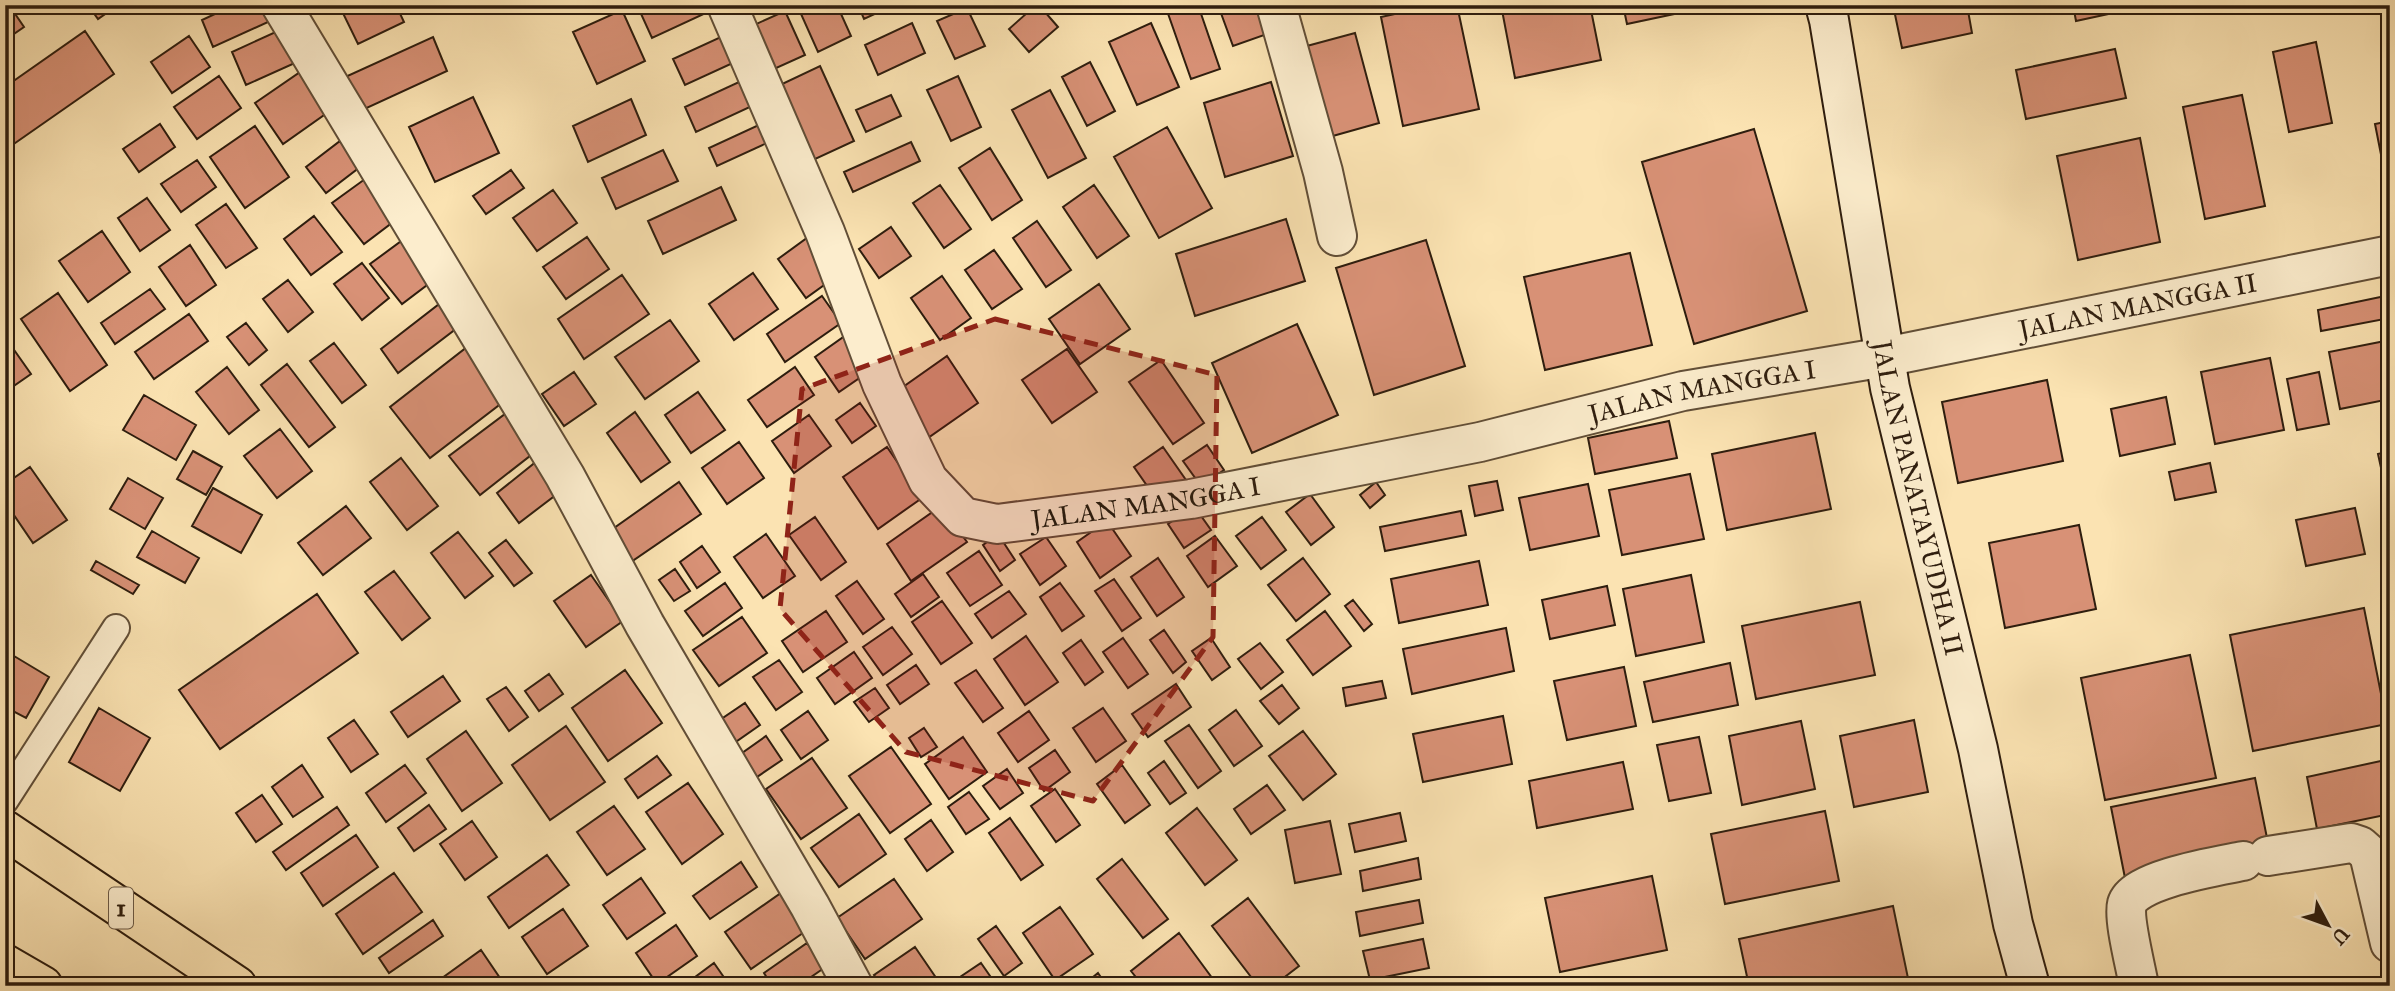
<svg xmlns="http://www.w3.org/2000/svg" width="2395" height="991" font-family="'IM FELL Great Primer',serif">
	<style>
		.building { fill: #d89176; stroke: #2e1d0e; stroke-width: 2 }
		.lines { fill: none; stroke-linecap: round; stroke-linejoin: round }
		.lane-casing { stroke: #614e37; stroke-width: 30 }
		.street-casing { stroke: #614e37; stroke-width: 42 }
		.secondary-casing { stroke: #2e1d0e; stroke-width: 42 }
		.primary-casing { stroke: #2e1d0e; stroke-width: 42 }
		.lane { stroke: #fcedcd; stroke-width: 26 }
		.street { stroke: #fcedcd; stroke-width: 38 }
		.secondary { stroke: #fcedcd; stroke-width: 38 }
		.primary { stroke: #fbe3b2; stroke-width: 38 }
		.marked { fill: #8f2418; fill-opacity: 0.2; stroke: #8f2418; stroke-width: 5; stroke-dasharray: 14 9; stroke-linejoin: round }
		.labels { text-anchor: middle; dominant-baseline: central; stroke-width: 7; stroke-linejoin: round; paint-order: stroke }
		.shield { fill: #fcedcd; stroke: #6c5b47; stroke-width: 2 }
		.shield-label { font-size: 24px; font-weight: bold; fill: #2e1d0e }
		.street-label { font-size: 26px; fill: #2e1d0e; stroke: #fcedcd }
	</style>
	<rect width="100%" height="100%" fill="#fbe3b2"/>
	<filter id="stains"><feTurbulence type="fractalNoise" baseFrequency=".00286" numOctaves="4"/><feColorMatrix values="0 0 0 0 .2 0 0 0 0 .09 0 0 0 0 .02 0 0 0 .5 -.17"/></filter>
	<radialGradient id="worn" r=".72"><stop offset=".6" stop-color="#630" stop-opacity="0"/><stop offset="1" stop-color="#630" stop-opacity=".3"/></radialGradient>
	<!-- building -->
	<path class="building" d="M5,5H9L24,27L5,40Z
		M88,5H118L98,19Z
		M234,5H274L279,17L213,47L202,20Z
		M339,5H396L404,22L358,44Z
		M637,5H720L721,6L652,38Z
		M797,5H837L851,36L818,52Z
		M858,5H894L864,19Z
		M1036,5H1039L1058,27L1029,52L1009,29Z
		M1165,5H1198L1220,69L1191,79Z
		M1218,5H1260L1270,33L1233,46Z
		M1436,5H1457L1479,109L1403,126L1381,17Z
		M1501,5H1590L1601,60L1515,78Z
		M1623,5H1717L1627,24Z
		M1893,5H1967L1972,33L1902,48Z
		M2073,5H2150L2076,21Z
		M2379,5H2390V62Z
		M967,8L985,46L955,59L937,21Z
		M622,10L645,61L597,84L573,32Z
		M785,11L805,55L763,74L743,30Z
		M912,23L925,53L878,75L865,45Z
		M1151,23L1179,87L1137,105L1109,42Z
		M291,25L306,58L246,85L232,52Z
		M85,31L114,74L8,148L5,145V87Z
		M1355,33L1379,123L1315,141L1292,50Z
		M189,36L210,67L172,93L151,62Z
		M723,36L735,62L685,85L673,59Z
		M433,37L447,71L358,112L343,78Z
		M2316,42L2332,123L2289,132L2273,52Z
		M2115,49L2126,98L2026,119L2016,70Z
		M1090,62L1115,111L1087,126L1062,77Z
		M820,66L854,141L813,160L780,85Z
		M306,68L334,108L283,144L255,103Z
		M754,75L765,100L696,132L685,107Z
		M219,76L241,108L197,139L174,107Z
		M958,76L981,127L951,141L927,90Z
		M1271,82L1293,156L1225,177L1204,103Z
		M1050,90L1086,158L1048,178L1012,110Z
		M891,95L901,116L866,132L856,110Z
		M2242,95L2265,206L2205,219L2183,107Z
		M473,97L499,153L435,182L409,127Z
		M631,99L646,135L588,162L573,126Z
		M774,118L782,136L717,166L709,148Z
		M2390,121V185H2387L2375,124Z
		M160,124L175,147L139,172L123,149Z
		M255,126L289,177L245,208L210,157Z
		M1167,127L1212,208L1159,238L1114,157Z
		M1754,129L1807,311L1694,344L1642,162Z
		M2140,138L2160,242L2078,260L2057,156Z
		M340,141L360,167L326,193L306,167Z
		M911,142L920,161L853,192L844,172Z
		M990,148L1022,200L992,220L959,168Z
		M663,150L678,181L616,209L602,178Z
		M197,160L216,187L181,212L161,184Z
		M511,170L524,188L486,214L473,196Z
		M365,179L397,219L364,244L332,203Z
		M940,185L971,229L944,248L913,203Z
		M1094,185L1129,236L1097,258L1063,207Z
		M721,187L736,220L663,254L648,221Z
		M553,190L577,223L537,251L513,218Z
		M147,198L170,230L140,251L118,218Z
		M226,204L257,248L226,268L196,225Z
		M314,216L342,252L311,275L284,239Z
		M1286,219L1305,281L1195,316L1176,254Z
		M1037,221L1071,270L1046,287L1013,238Z
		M891,227L911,256L879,278L859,249Z
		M102,231L130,272L88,302L59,261Z
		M811,235L838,275L806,298L778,259Z
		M587,237L609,269L566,299L543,267Z
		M404,239L435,279L402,304L370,264Z
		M1426,240L1465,366L1374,395L1336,268Z
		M190,245L216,285L186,306L159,267Z
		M994,250L1022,289L992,309L965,270Z
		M1630,253L1652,345L1545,370L1524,277Z
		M362,263L389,298L362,320L334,284Z
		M753,273L778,309L734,340L709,304Z
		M622,275L649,314L584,359L558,319Z
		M942,276L971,318L940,340L911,298Z
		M288,280L313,312L288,332L263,299Z
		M1099,284L1130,329L1080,364L1049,319Z
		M150,289L165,309L115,344L101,323Z
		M58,293L107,365L70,391L21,319Z
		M2390,295V318L2321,331L2318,310Z
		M822,296L841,323L785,362L767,334Z
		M443,301L461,325L398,373L381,349Z
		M189,314L208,341L154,379L135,352Z
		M670,320L699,361L645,399L615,357Z
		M246,323L267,350L249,365L227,337Z
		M1297,324L1338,415L1252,453L1212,363Z
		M849,333L874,368L839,392L815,357Z
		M5,337L31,374L5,392Z
		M2390,340V399L2340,409L2329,352Z
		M334,343L366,385L342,403L310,361Z
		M467,347L507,399L430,458L390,407Z
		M1067,349L1097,392L1052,423L1022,380Z
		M947,356L978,403L925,440L893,394Z
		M2270,358L2284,430L2215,444L2201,372Z
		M1161,360L1204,423L1173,444L1129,382Z
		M287,364L335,427L309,447L261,385Z
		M227,367L259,410L229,434L196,392Z
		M795,367L814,395L767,427L748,400Z
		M574,372L596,404L564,426L542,394Z
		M2319,372L2329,424L2297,430L2287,379Z
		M2047,380L2063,461L1958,483L1942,402Z
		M698,392L725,430L691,453L665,415Z
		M144,395L196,425L176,460L123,430Z
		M2166,397L2175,444L2120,456L2111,409Z
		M860,403L876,426L852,443L836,420Z
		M635,412L670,462L641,482L607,433Z
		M505,414L535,452L480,495L449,456Z
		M809,415L831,446L794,473L772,441Z
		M1669,421L1677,458L1595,474L1588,438Z
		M280,429L312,471L277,498L244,456Z
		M1815,433L1831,509L1727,530L1712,454Z
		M739,442L764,478L727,504L702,468Z
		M1207,445L1224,470L1201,486L1183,461Z
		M887,447L922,498L878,529L843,477Z
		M1163,447L1186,480L1157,500L1134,467Z
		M193,451L222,467L206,495L177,479Z
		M2390,451V500H2388L2378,454Z
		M401,458L438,506L407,530L370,482Z
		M537,461L561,491L519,523L497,493Z
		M2210,463L2216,492L2175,500L2169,472Z
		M30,467L67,520L33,543L5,502V484Z
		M1690,474L1704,539L1622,555L1609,490Z
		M128,478L163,498L145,529L110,509Z
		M1497,481L1503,510L1475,516L1469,486Z
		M679,482L701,514L628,564L607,533Z
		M1376,482L1385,495L1370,508L1360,495Z
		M1588,484L1599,536L1530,550L1519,498Z
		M213,488L262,515L241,553L192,526Z
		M1310,494L1334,527L1311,545L1286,512Z
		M346,506L371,538L323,575L298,543Z
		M941,506L967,542L911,581L887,544Z
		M1194,506L1211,530L1184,548L1168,524Z
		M2355,508L2365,554L2306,566L2296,520Z
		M1461,511L1466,535L1385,551L1380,527Z
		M815,517L846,562L821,580L789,535Z
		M1262,517L1286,550L1261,569L1236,536Z
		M1107,521L1131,556L1100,578L1077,542Z
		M2079,525L2096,609L2005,628L1989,543Z
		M152,531L199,558L185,583L137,557Z
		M458,532L493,576L465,598L431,553Z
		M766,534L795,576L763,598L734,557Z
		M998,534L1015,560L1000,571L983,545Z
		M1215,536L1237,566L1208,587L1187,556Z
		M1046,537L1066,566L1040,585L1020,554Z
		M506,540L532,573L514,586L489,553Z
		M702,546L720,572L697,588L680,562Z
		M979,551L1002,585L970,606L947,573Z
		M1158,558L1184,597L1157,616L1131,577Z
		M1303,558L1330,594L1296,621L1268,585Z
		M96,561L139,585L133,594L91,570Z
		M1479,561L1488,605L1399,623L1391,579Z
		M675,569L690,591L674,601L659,580Z
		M394,571L430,618L402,640L365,592Z
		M923,574L939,597L911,617L895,594Z
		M591,575L623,621L586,647L554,601Z
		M1691,575L1704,642L1636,656L1623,589Z
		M1114,579L1141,618L1122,631L1095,591Z
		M857,581L884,619L863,634L836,596Z
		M725,583L742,608L703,636L685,611Z
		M1060,583L1084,616L1062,631L1040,597Z
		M1607,586L1615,625L1550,639L1542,600Z
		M1009,591L1026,614L992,638L975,614Z
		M317,594L358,653L220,749L179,690Z
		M1353,600L1372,624L1364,631L1345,606Z
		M942,601L972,643L941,664L912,622Z
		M1860,602L1875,675L1756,699L1742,626Z
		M2364,608L2387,724L2253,751L2230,635Z
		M826,611L847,642L803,672L782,641Z
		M1325,611L1351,646L1313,675L1287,640Z
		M742,617L767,653L719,686L693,650Z
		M892,627L912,654L883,675L863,647Z
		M1506,628L1514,671L1412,694L1403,649Z
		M1164,630L1186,662L1173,673L1150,640Z
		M1026,636L1058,682L1025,705L994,659Z
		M1123,638L1148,674L1128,688L1103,652Z
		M1211,638L1230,667L1212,680L1192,651Z
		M1081,640L1103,672L1085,685L1063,653Z
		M1260,643L1283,672L1261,689L1238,659Z
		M854,652L872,678L835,704L817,678Z
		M2190,655L2216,778L2105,800L2081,678Z
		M14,656L49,677L26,718L5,707V671Z
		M779,660L802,692L776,710L753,677Z
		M1730,663L1738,705L1653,722L1644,682Z
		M916,665L929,684L900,704L887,685Z
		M1624,667L1636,726L1567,740L1554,681Z
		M625,670L662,723L608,761L572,708Z
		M976,670L1003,708L983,722L955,683Z
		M549,674L563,694L539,711L525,691Z
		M443,676L460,701L408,737L391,712Z
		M1382,681L1386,698L1346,706L1343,688Z
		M1176,684L1191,707L1148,737L1132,714Z
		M1282,685L1299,708L1279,724L1260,701Z
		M506,687L528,717L509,731L487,699Z
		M875,688L889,708L869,722L854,702Z
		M745,703L760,725L727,748L711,726Z
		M99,708L150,738L120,791L69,762Z
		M1103,708L1126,741L1096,762L1073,728Z
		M1236,710L1262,746L1234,766L1209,730Z
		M808,711L828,740L801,759L781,730Z
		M1029,711L1049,740L1018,762L998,733Z
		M1503,716L1512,764L1423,782L1413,734Z
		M354,720L378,754L351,772L328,738Z
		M1914,720L1928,792L1854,807L1840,736Z
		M1801,721L1815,789L1742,805L1729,736Z
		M1189,725L1221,771L1198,788L1165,741Z
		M566,726L605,782L550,820L512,765Z
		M924,728L937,747L921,757L909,738Z
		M466,731L502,783L462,811L427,759Z
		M1303,731L1336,774L1303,800L1269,756Z
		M766,736L782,760L751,781L735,758Z
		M963,737L987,772L949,799L925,764Z
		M1699,737L1711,793L1669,801L1657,745Z
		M891,747L931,804L890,833L849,776Z
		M1055,750L1070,772L1044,791L1029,768Z
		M657,756L671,775L638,798L625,779Z
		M812,758L847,808L801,839L766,789Z
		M2390,759V814L2317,829L2307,777Z
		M1164,761L1186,793L1170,804L1148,773Z
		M1623,762L1633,809L1537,828L1529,781Z
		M302,765L323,797L293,817L272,787Z
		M405,765L426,793L386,822L366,793Z
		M1122,765L1150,805L1125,823L1097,784Z
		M1007,769L1023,793L1000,809L983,786Z
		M2255,778L2269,848L2125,878L2111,807Z
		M688,783L723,834L682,864L646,812Z
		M1267,785L1285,810L1251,834L1234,809Z
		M1055,789L1080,825L1056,842L1031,806Z
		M969,792L989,819L966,834L948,807Z
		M262,795L282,824L256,842L236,813Z
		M429,805L446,829L414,851L398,828Z
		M614,806L645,849L607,875L577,832Z
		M337,807L349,825L286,870L273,852Z
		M1197,808L1237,860L1205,885L1166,833Z
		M1825,811L1839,881L1725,904L1711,834Z
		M1400,813L1406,841L1355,852L1349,824Z
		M859,814L886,854L839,887L811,848Z
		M1010,818L1043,865L1021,880L989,833Z
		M931,820L953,852L927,871L905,839Z
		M472,821L497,857L465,880L440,844Z
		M1330,821L1341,874L1295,883L1285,830Z
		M356,835L378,867L323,906L301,873Z
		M547,855L569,885L509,928L488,897Z
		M1418,858L1421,879L1363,891L1360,871Z
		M1122,859L1168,919L1143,938L1097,879Z
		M741,862L757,887L710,919L693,896Z
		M394,873L422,912L363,954L336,914Z
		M1652,876L1667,950L1560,972L1545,898Z
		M641,878L665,913L627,939L603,905Z
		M894,879L922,919L865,959L837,918Z
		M788,888L813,926L751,969L725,932Z
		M1248,898L1299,966L1273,986H1258L1212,926Z
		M1419,900L1423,923L1360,936L1356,912Z
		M1893,906L1909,983L1896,986H1749L1739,939Z
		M1060,907L1093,954L1055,980L1023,933Z
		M563,909L588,946L547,974L522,937Z
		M433,920L443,936L389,973L379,958Z
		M676,925L697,956L657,984L636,953Z
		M996,926L1022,963L1004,976L978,939Z
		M1179,933L1218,986H1143L1131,971Z
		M1423,939L1429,968L1370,980L1363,951Z
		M807,943L824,968L798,986H772L764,973Z
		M915,947L941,985L882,986L874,975Z
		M481,950L504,984L502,986H431Z
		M714,963L730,986H683Z
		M981,963L997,986H957L954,981Z
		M1098,973L1107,986H1082Z"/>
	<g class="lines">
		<!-- lane casing -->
		<g class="lane-casing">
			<path id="lane" d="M5,800L116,628"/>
		</g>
		<!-- street casing -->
		<g class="street-casing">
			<g id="street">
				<path d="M281,5L565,476L645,625L810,906L853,986"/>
				<path id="s1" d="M727,5L825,232L882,384L928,480L963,517L997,524L1191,499L1480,442L1683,391L1885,357L2390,255"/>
				<path d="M1276,5L1323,172L1337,236"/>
				<path d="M2268,856L2351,843L2360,846L2369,854L2390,943"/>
				<path d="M2139,986C2136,968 2123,919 2127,904C2134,879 2219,866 2243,861"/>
			</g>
		</g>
		<!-- secondary casing -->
		<g class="secondary-casing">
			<g id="secondary">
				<path id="s2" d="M1825,5L1829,20L1890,388L1978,749L2013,924L2030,986"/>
			</g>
		</g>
		<!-- primary casing -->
		<g class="primary-casing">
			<path id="primary" d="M5,830L237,986
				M5,964L43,986"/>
		</g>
		<!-- lane -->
		<use href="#lane" class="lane"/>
		<!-- street -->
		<use href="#street" class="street"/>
		<!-- secondary -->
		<use href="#secondary" class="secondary"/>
		<!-- primary -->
		<use href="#primary" class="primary"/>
	</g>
	<!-- marked area -->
	<path class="marked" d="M995,319L1217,375L1213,637L1093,801L906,752L780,609L802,389Z"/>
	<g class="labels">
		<!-- shield labels -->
		<rect class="shield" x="109" y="887.5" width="24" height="41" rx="5"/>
		<g class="shield-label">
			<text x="121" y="908">1</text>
		</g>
		<!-- street labels -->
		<g class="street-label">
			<text stroke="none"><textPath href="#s1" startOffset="1764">JALAN MANGGA II</textPath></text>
			<text stroke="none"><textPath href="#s1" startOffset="1320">JALAN MANGGA I</textPath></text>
			<text stroke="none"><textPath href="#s2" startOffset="502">JALAN PANATAYUDHA II</textPath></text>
			<text stroke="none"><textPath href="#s1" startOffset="752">JALAN MANGGA I</textPath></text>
		</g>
	</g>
	<!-- margin -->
	<rect width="2395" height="991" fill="none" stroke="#fbe3b2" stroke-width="28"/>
	<rect x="7" y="7" width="2381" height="977" fill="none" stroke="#2e1d0e" stroke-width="3.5"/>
	<rect x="14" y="14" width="2367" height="963" fill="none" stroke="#2e1d0e" stroke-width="2"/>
	<!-- north arrow -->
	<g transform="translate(2328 925) rotate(131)" stroke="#fcedcd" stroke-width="5" paint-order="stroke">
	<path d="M0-5L12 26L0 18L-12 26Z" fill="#2e1d0e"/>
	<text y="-10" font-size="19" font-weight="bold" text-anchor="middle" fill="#2e1d0e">U</text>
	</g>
	<rect width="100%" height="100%" filter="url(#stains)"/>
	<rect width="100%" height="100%" fill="url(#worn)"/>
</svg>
